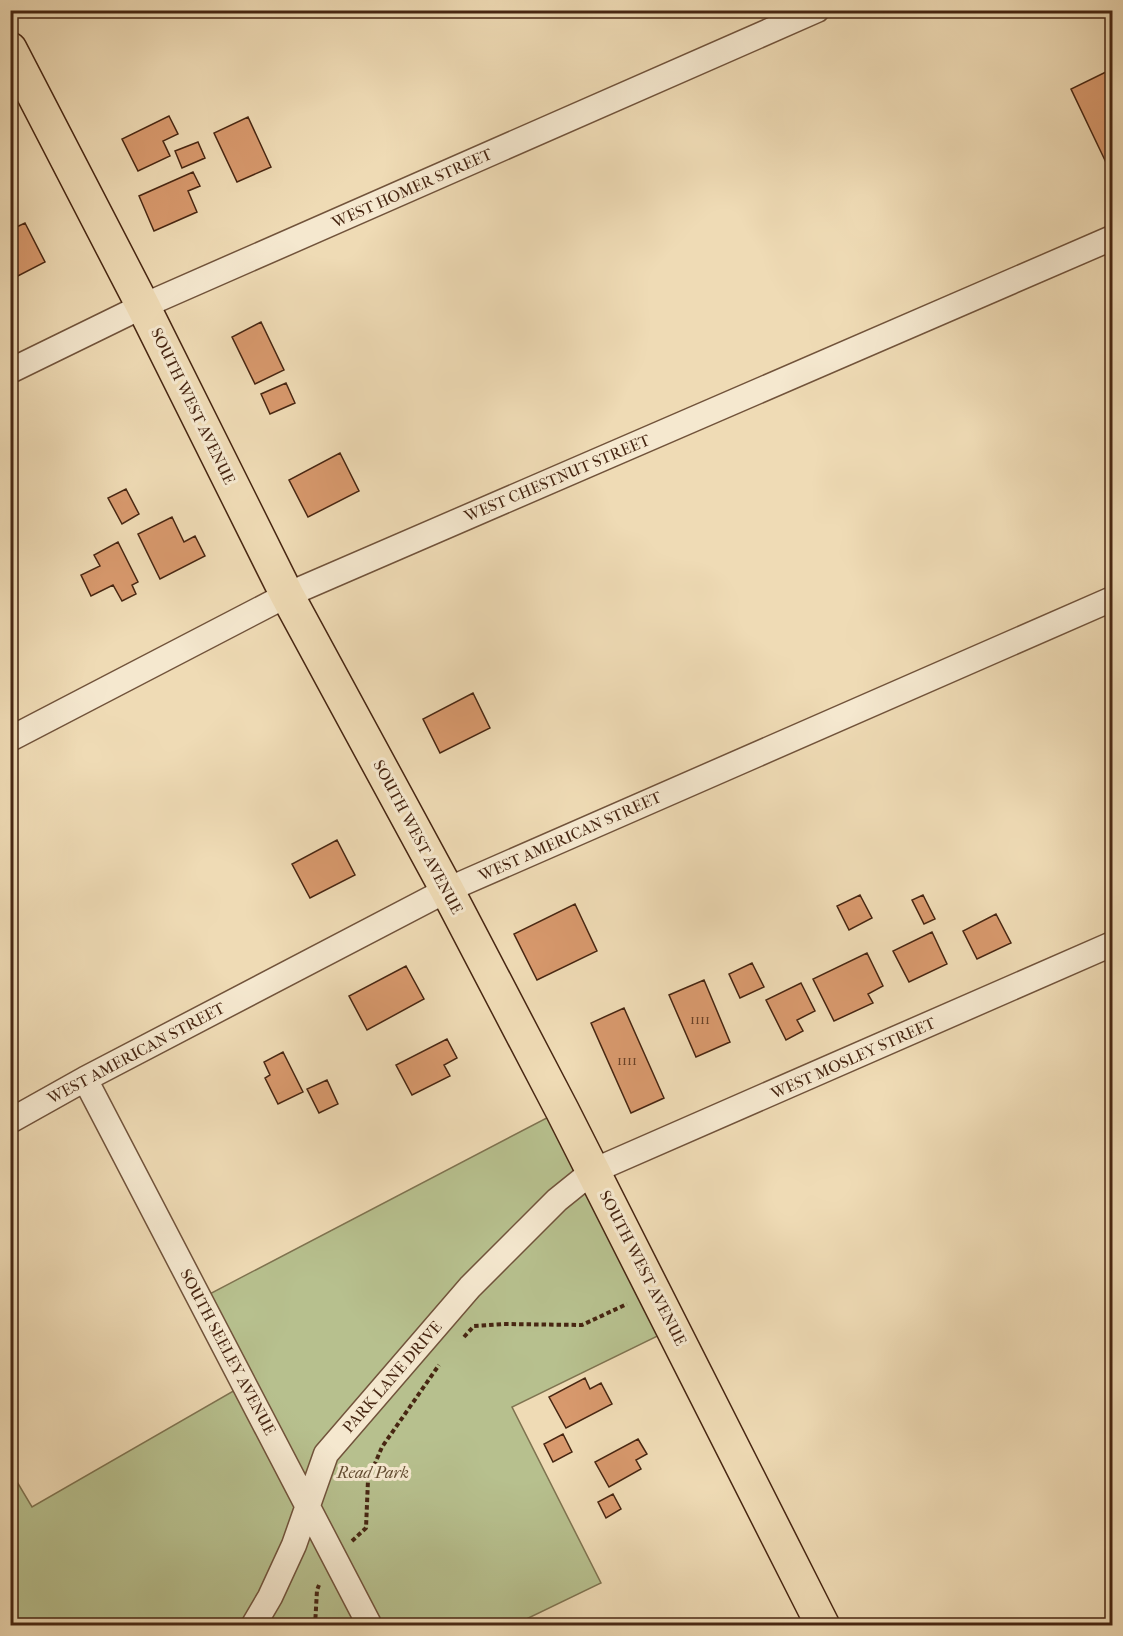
<svg xmlns="http://www.w3.org/2000/svg" width="1123" height="1636" font-family="'IM FELL French Canon',serif">
	<style>
		.green { fill: #b7c08e; stroke: #7f7350; stroke-width: 1.5 }
		.building { fill: #d8996d; stroke: #472612; stroke-width: 1.5 }
		.lines { fill: none; stroke-linecap: round; stroke-linejoin: round }
		.street-casing { stroke: #71533b; stroke-width: 27 }
		.primary-casing { stroke: #472612; stroke-width: 36 }
		.path { stroke: #472612; stroke-width: 4; stroke-dasharray: 4.5 3; stroke-linecap: butt }
		.street { stroke: #f5e8cf; stroke-width: 24 }
		.primary { stroke: #efdbb5; stroke-width: 33 }
		.labels { text-anchor: middle; dominant-baseline: central; stroke-width: 6; stroke-linejoin: round; paint-order: stroke }
		.number-label { font-size: 14px; fill: #6b4329 }
		.street-label { font-size: 16px; fill: #472612; stroke: #f5e8cf }
		.park-label { font-size: 16px; font-style: italic; fill: #634c31; stroke: #f5e8cf }
	</style>
	<rect width="100%" height="100%" fill="#efdbb5"/>
	<filter id="stains"><feTurbulence type="fractalNoise" baseFrequency=".00333" numOctaves="4"/><feColorMatrix values="0 0 0 0 .2 0 0 0 0 .09 0 0 0 0 .02 0 0 0 .5 -.17"/></filter>
	<radialGradient id="worn" r=".72"><stop offset=".6" stop-color="#630" stop-opacity="0"/><stop offset="1" stop-color="#630" stop-opacity=".3"/></radialGradient>
	<!-- green -->
	<path class="green" d="M562,1110L674,1328L512,1407L601,1583L514,1625H11L10,1470L32,1507L244,1385L200,1299Z"/>
	<!-- building -->
	<path class="building" d="M1112,69V175L1071,89Z
		M169,116L178,134L163,141L170,156L138,171L122,139Z
		M248,117L271,167L237,182L214,133Z
		M198,142L205,158L182,168L175,151Z
		M193,172L200,186L188,191L197,212L154,231L139,196Z
		M25,223L45,262L12,279L10,230Z
		M261,322L284,370L255,384L232,337Z
		M286,383L295,403L270,414L261,394Z
		M340,453L359,491L308,517L289,480Z
		M126,489L139,514L122,524L108,498Z
		M172,517L184,542L195,536L205,556L160,579L138,534Z
		M118,542L138,582L132,585L136,594L122,601L113,585L91,596L81,575L100,566L94,555Z
		M473,693L490,728L440,753L423,719Z
		M337,840L355,875L310,898L292,864Z
		M860,895L872,918L849,930L837,906Z
		M923,895L935,919L924,924L912,900Z
		M575,904L597,951L537,980L514,934Z
		M996,914L1011,943L977,959L963,931Z
		M932,932L947,964L909,982L893,951Z
		M867,953L883,986L868,994L873,1003L834,1021L813,979Z
		M752,963L764,987L740,998L729,974Z
		M406,966L424,999L367,1030L349,996Z
		M704,980L730,1042L696,1057L669,995Z
		M801,983L815,1011L797,1020L803,1031L786,1040L766,1000Z
		M624,1008L664,1098L631,1113L591,1023Z
		M447,1039L457,1058L444,1065L450,1076L412,1095L396,1065Z
		M283,1052L303,1092L278,1104L265,1078L270,1075L264,1062Z
		M327,1080L338,1104L319,1113L307,1089Z
		M585,1378L590,1389L601,1383L612,1404L566,1428L549,1397Z
		M563,1434L572,1452L553,1462L544,1444Z
		M638,1439L647,1454L636,1460L641,1469L609,1487L595,1462Z
		M613,1494L621,1509L606,1518L598,1502Z"/>
	<g class="lines">
		<!-- street casing -->
		<g class="street-casing">
			<path id="street" d="M10,371L143,306L817,10
				M10,739L287,595L1112,238
				M85,1079L370,1626
				M10,1121L85,1079L447,890L1112,599
				M253,1626L270,1597L294,1545L326,1454L470,1287L557,1200L593,1171L1112,944"/>
		</g>
		<!-- primary casing -->
		<g class="primary-casing">
			<path id="primary" d="M10,49L143,306L287,595L447,890L562,1110L823,1626"/>
		</g>
		<!-- path -->
		<path class="path" d="M464,1337L474,1326L504,1324L582,1325L627,1304
			M352,1541L366,1528L368,1480L382,1447L439,1365
			M315,1626L317,1590L319,1585"/>
		<!-- street -->
		<use href="#street" class="street"/>
		<!-- primary -->
		<use href="#primary" class="primary"/>
	</g>
	<g class="labels">
		<!-- number labels -->
		<g class="number-label">
			<text x="700" y="1019">1111</text>
			<text x="627" y="1060">1111</text>
		</g>
		<!-- street labels -->
		<g class="street-label">
			<text transform="translate(412 188) rotate(-24)">WEST HOMER STREET</text>
			<text transform="translate(193 406) rotate(64)">SOUTH WEST AVENUE</text>
			<text transform="translate(557 478) rotate(-23)">WEST CHESTNUT STREET</text>
			<text transform="translate(570 836) rotate(-24)">WEST AMERICAN STREET</text>
			<text transform="translate(418 837) rotate(62)">SOUTH WEST AVENUE</text>
			<text transform="translate(136 1053) rotate(-28)">WEST AMERICAN STREET</text>
			<text transform="translate(853 1058) rotate(-24)">WEST MOSLEY STREET</text>
			<text transform="translate(643 1268) rotate(63)">SOUTH WEST AVENUE</text>
			<text transform="translate(228 1352) rotate(62)">SOUTH SEELEY AVENUE</text>
			<text transform="translate(392 1377) rotate(-49)">PARK LANE DRIVE</text>
		</g>
		<!-- park labels -->
		<g class="park-label">
			<text x="373" y="1472">Read Park</text>
		</g>
	</g>
	<!-- margin -->
	<rect width="1123" height="1636" fill="none" stroke="#efdbb5" stroke-width="36"/>
	<rect x="12" y="12" width="1099" height="1612" fill="none" stroke="#472612" stroke-width="3"/>
	<rect x="18" y="18" width="1087" height="1600" fill="none" stroke="#472612" stroke-width="1.5"/>
	<rect width="100%" height="100%" filter="url(#stains)"/>
	<rect width="100%" height="100%" fill="url(#worn)"/>
</svg>
